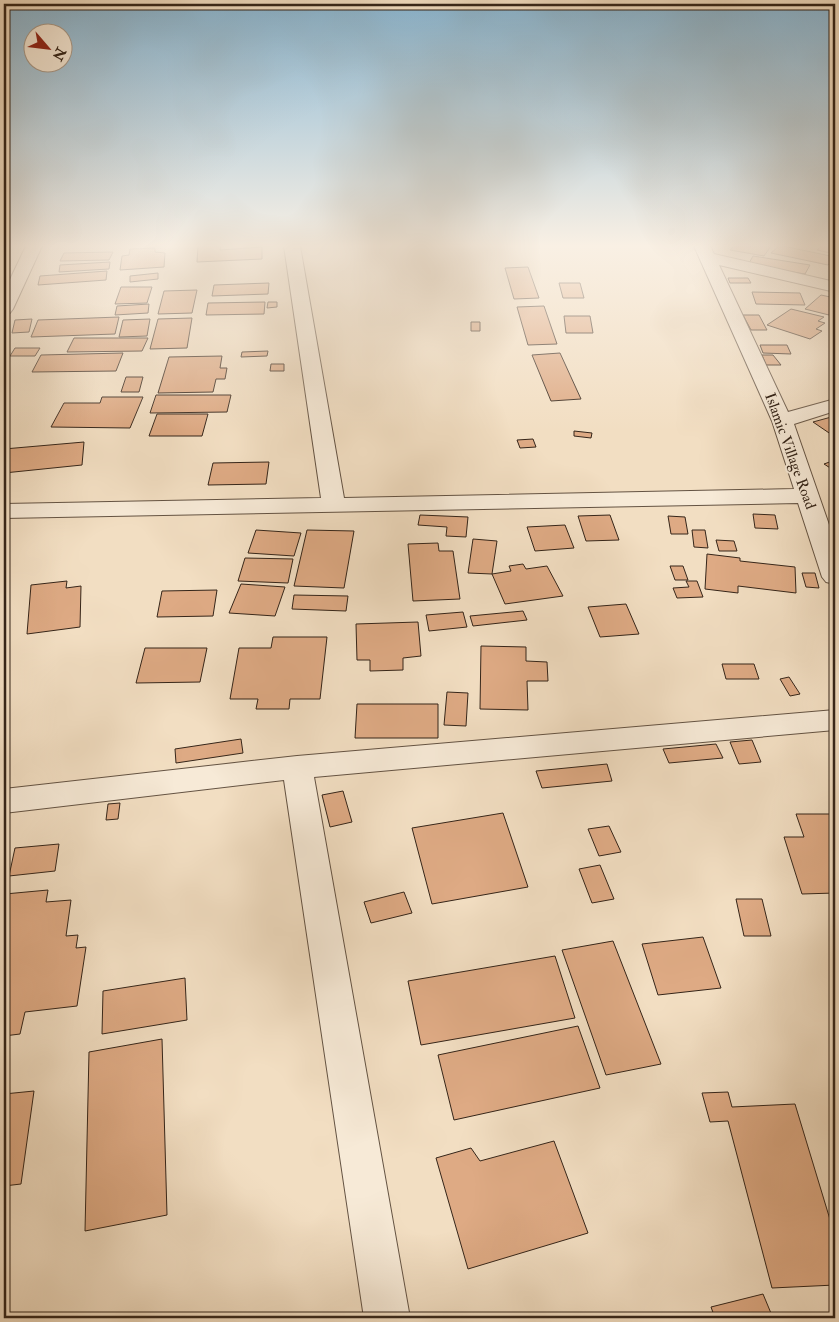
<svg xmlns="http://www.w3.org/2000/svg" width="839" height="1322" font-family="'IM FELL Double Pica',serif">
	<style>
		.building { fill: #deaa84; stroke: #352519 }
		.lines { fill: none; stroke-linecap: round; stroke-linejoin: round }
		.minor-casing { stroke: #645343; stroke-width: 2 }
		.minor { fill: #f7ead7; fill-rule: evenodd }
		.labels { text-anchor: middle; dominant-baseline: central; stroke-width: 4; stroke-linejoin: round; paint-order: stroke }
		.far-street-label { font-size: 15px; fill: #352519; stroke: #f7ead7 }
	</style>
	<rect width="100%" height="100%" fill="#f2dec2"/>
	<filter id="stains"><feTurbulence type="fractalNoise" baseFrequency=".004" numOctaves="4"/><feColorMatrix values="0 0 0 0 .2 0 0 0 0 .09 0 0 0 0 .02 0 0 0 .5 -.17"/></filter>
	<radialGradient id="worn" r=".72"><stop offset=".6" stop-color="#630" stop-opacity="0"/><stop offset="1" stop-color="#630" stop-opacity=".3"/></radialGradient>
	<!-- building -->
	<path class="building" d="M198,246H221L220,250L262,247V259L197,262Z
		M734,246H771L764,256L730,250Z
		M779,246H783L835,257L828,265L771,253Z
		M822,246H835V254L817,250Z
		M155,248V252L165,253L164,267L120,270L122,256L129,255L130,249Z
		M113,252L109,260L60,261L64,253Z
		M753,256L810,265L805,274L748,265Z
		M110,262L109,269L59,272L60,265Z
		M528,267L539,298L514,299L505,268Z
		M107,271L106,280L38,285L40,276Z
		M158,273V279L130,282V276Z
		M728,278H748L751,283H730Z
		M269,283L268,294L212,296L214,285Z
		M559,283H580L584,298H563Z
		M121,287H152L147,303L115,304Z
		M197,290L192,313L158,314L164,291Z
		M752,292L800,293L805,305L756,304Z
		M821,295L835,298V314L833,316L805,309Z
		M265,302L264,314L206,315L208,303Z
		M268,302H277V307L267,308Z
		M149,304L148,313L115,315L117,306Z
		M544,306L557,344L528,345L517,307Z
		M791,309L824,317L818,321L825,323L816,329L822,331L810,339L767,325Z
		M743,315H759L767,330H751Z
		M564,316H590L593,333H566Z
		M119,317L115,334L31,337L38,320Z
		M192,318L187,348L150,349L158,319Z
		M32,319L29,332L12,333L15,320Z
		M150,319L147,336L119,337L123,320Z
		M471,322H480V331H471Z
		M74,338H148L142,351L67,352Z
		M760,345H787L791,354L763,353Z
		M15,348H40L35,356H10Z
		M268,351L267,356L241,357L242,352Z
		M123,353L116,371L32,372L41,355Z
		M560,353L581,399L551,401L532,355Z
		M762,355H773L781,365H766Z
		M222,356L220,368H227L225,379H216L213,392L158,393L169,357Z
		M271,364H284V371H270Z
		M126,377H143L139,392H121Z
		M156,395H231L227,412L150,413Z
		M102,397H143L130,428L51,427L64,403H100Z
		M157,414H208L202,436H149Z
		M835,416V437L813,422Z
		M574,431L592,433L591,438L574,436Z
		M533,439L536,447L520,448L517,440Z
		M84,442L82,465L4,473V449Z
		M835,460V471L824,464Z
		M269,462L266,484L208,485L213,463Z
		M753,514L775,515L778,529L755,528Z
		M420,515L468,517L466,537L446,536L447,527L418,525Z
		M610,515L619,540L586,541L578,516Z
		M668,516L685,517L688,534H671Z
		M565,525L574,548L535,551L527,527Z
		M256,530L301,533L294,556L248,553Z
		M307,530L354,531L344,588L294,586Z
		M692,530H705L708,548L694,547Z
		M473,539L497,541L492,574L468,573Z
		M716,540L734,541L737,551H719Z
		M438,543L439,551H453L460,599L413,601L408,544Z
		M707,554L740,558V561L795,567L796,593L738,586V593L705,589Z
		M245,558L293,559L288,583L238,581Z
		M523,564L526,569L547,566L563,596L505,604L492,574L511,571L509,566Z
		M670,566H683L688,580H675Z
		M802,573H815L819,588L806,587Z
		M67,581L66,588L81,586L80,627L27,634L31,585Z
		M686,581H697L703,597L677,598L673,588L689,587Z
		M241,584L285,587L275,616L229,613Z
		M217,590L213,616L157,617L162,591Z
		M294,595L348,596L346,611L292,609Z
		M626,604L639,634L600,637L588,607Z
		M523,611L527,620L473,626L470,616Z
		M463,612L467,627L429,631L426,615Z
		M418,622L421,656L403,658V670L370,671V660H357L356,624Z
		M273,637H327L320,699H290L289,709H256L258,699H230L239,648H271Z
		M481,646L526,647V661L547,662L548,681H527L528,710L480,709Z
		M145,648H207L200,682L136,683Z
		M722,664H754L759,679H726Z
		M789,677L800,694L790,696L780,679Z
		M447,692L468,693L466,726L444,725Z
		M357,704H438V738H355Z
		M241,739L243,753L176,763L175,749Z
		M752,740L761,762L739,764L730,742Z
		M716,744L723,758L669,763L663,749Z
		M607,764L612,781L542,788L536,771Z
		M343,791L352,822L330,827L322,795Z
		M120,803L118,819L106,820L108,804Z
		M503,813L528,887L432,904L412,828Z
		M796,814H835V893L802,894L784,837H804Z
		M609,826L621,852L599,856L588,829Z
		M59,844L55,871L9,876L15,848Z
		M600,865L614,899L592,903L579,869Z
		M48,890L46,902L71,900L66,936L78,935L76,948L86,947L77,1006L25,1012L20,1034L4,1036V903L5,894Z
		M404,892L412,913L371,923L364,902Z
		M736,899H762L771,936H744Z
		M703,937L721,988L658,995L642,944Z
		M613,941L661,1064L606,1075L562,950Z
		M555,956L575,1018L421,1045L408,981Z
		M185,978L187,1020L102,1034L103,991Z
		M578,1026L600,1088L454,1120L438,1055Z
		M162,1039L167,1215L85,1231L89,1052Z
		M34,1091L21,1184L4,1186V1094Z
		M728,1092L732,1107L795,1104L835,1236V1285L772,1288L728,1121L710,1122L702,1093Z
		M554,1141L588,1233L468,1269L436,1158L471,1148L480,1161Z
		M763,1294L773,1318H715L711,1307Z"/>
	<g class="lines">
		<!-- minor casing -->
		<g class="minor-casing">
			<path id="minor" d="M26,246H42L13,309L10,313L4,314V292Z
				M284,246H300L344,498L794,489L772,421L694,246H710L714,254L835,282V292L719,265L788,412L835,399V411L794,424L835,542V584L826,582L822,577L798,503L4,518V504L321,498Z
				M835,710V730L314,777L410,1318H364L284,780L4,813V789L297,756Z"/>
		</g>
		<!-- minor -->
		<use href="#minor" class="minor"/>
	</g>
	<!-- sky -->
	<linearGradient id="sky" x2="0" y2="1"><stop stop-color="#89b7d4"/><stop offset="0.57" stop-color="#f9f0e4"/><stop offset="1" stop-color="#f9f0e4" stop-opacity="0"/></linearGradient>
	<rect width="839" height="431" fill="url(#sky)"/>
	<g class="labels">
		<!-- far-street labels -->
		<g class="far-street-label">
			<text transform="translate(790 451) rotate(70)">Islamic Village Road</text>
		</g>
	</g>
	<!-- margin -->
	<rect width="839" height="1322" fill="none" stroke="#f2dec2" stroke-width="20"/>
	<rect x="5" y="5" width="829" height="1312" fill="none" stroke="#352519" stroke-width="2.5"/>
	<rect x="10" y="10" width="819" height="1302" fill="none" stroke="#352519"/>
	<!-- north arrow -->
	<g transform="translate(48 48) rotate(118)"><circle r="24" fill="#f7ead7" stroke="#a99b8b"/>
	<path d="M0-4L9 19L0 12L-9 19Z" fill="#8f2418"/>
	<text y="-8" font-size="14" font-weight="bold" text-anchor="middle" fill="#352519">N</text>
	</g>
	<rect width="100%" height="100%" filter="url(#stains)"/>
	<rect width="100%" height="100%" fill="url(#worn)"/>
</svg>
